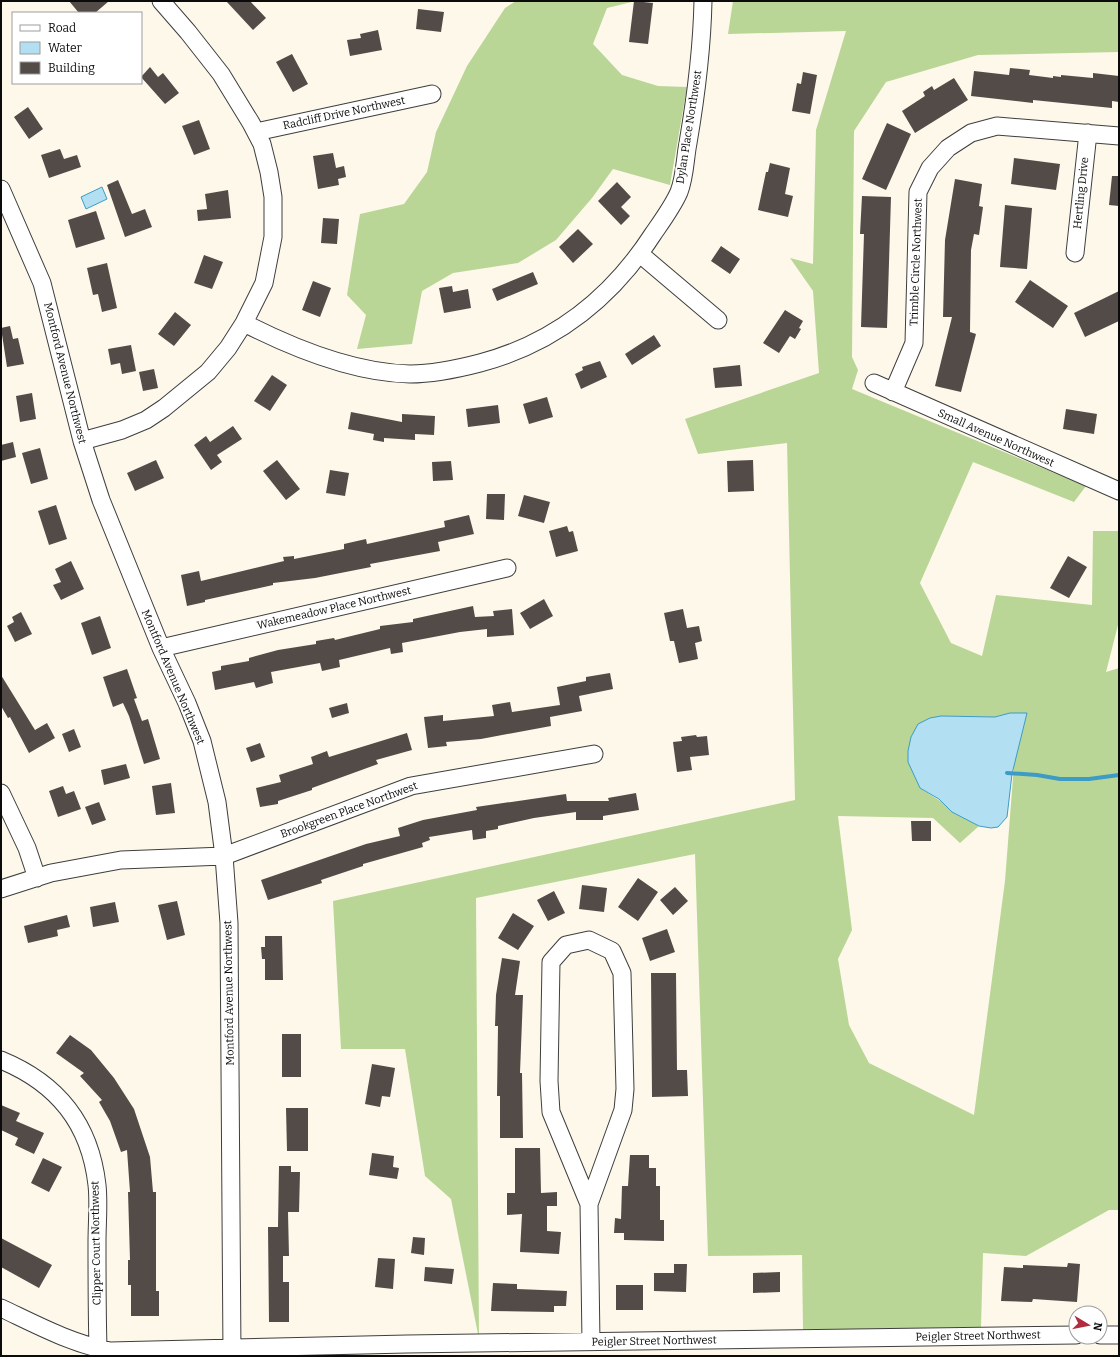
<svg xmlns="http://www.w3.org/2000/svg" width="1120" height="1357" font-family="Bitter,serif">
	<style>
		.forest { fill: #b9d696; fill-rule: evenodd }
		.water { fill: #b2e0f2; stroke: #3c9cc6 }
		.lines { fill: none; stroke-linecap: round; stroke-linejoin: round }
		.stream { stroke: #3c9cc6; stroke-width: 4 }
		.building { fill: #534b48 }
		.minor-casing { stroke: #3e3e3e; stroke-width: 19 }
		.minor { stroke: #fff; stroke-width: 17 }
		.labels { text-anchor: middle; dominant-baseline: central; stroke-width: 4; stroke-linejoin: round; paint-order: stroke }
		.street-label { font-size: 11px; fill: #0b0b0b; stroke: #fff }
	</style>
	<rect width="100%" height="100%" fill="#fef8ea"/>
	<!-- forest -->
	<path class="forest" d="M516,1H636L607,8L593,44L622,75L658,86L687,87L670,185L613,169L592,198L556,240L518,263L453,273L422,291L412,344L357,349L366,315L347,295L360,214L404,204L427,172L436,132L467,66L505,8Z
		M733,1H1119V52L978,55L886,82L854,131L852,357L858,370L852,389L1086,486L1074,502L973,462L920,583L951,643L982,656L996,595L1092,605L1093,531H1119V621L1106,672L1119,668V1210H1109L1026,1256L983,1253L981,1327L803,1330L802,1255L708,1256L695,854L476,898L479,1339L451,1199L425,1176L405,1049H341L333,901L795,800L787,443L698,454L685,419L819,373L813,291L790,258L813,264L816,130L846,31L728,34ZM1010,713H1018L1005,881L974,1115L869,1063L849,1025L838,959L852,930L838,816L933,818L960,843L979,826L920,788L941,716L995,717Z"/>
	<!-- water -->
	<path class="water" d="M102,187L107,199L86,209L81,197Z
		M1010,713H1027L1012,774L1007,817L998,827L991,828L979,826L952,812L939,799L920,788L908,762V751L911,737L918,724L930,718L941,716L995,717Z"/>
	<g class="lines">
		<!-- stream -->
		<path class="stream" d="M1007,773L1037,775L1060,779H1089L1119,775"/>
	</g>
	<!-- building -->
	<path class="building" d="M69,1H109L95,13H79Z
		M226,1H250L266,18L253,30Z
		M634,1L653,3L648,44L629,42Z
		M418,9L444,12L441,32L416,29Z
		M378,30L382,50L350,56L347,40L361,38L360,34Z
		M292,54L308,84L293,92L276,62Z
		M150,67L158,77L163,73L179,93L165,104L141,77Z
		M1010,68L1030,70L1029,75L1053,78V76L1061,77V75L1093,78V73L1119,76V102L1112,101V108L1033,100V103L971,96L974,71L1009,75Z
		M803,72L817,75L810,114L792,111L797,83L801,84Z
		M954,78L968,100L915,133L902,111L925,96L923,92L932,86L934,90Z
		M28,107L43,129L29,139L14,117Z
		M199,120L210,149L194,155L182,126Z
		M887,123L911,134L886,190L862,179Z
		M60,149L64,159L77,155L81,167L49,178L41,155Z
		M333,153L336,168L344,166L346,177L338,179L339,185L318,189L313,156Z
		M1014,158L1060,164L1056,190L1011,184Z
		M770,163L790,168L785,194L793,196L788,217L758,210L766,172H768Z
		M1112,176H1119V206L1109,205Z
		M955,179L982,184L979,206L983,207L979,235L974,234L971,250L970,332L976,334L961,392L935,386L952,317H943L945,240Z
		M118,180L132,214L145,209L152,227L125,237L107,185Z
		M617,182L631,197L621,207L630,216L621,225L598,201Z
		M228,190L231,218L198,221L197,210L207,209L205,194Z
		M862,196L891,197L887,328L861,327L864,234H860Z
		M1005,205L1032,208L1027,269L1000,267Z
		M96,211L105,239L76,248L68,220Z
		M323,218L339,219L337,244L321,243Z
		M578,229L593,244L573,263L559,247Z
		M721,246L740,259L730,274L711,261Z
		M204,255L223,262L212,289L194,283Z
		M107,263L117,308L102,312L98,294L93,295L87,268Z
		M533,272L538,284L497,301L492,289Z
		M1030,280L1068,306L1053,328L1015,302Z
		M313,281L331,288L320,317L302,310Z
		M452,286L453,292L468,289L471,308L444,313L439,288Z
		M1119,291V321L1085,337L1074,313Z
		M785,310L803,321L799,328L801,329L795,339L790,336L779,353L763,343Z
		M175,312L191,325L174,346L158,334Z
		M10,326L13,339L18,338L24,364L7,367L1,328Z
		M654,335L661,346L632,365L625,354Z
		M131,345L136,371L122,374L120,363L111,365L108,349Z
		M600,361L607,377L581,389L575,374L583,370L582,367Z
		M740,365L742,386L715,388L713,368Z
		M154,369L158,388L143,391L139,372Z
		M272,375L287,385L270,411L254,401Z
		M32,393L36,419L20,422L16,396Z
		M547,397L553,417L529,424L523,404Z
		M498,405L500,423L468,427L466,409Z
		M1066,409L1097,414L1094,434L1063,429Z
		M351,412L402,422V414L435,416L434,435L415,434V440L384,438V442L373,440L374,434L348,429Z
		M233,426L242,439L217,455L222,462L211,470L194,445L206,436L210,442Z
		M13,442L16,457L1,461V445Z
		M40,448L48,479L31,484L22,453Z
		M156,460L164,478L135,491L127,473Z
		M277,460L300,489L286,500L263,471Z
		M753,460L754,491L728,492L727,461Z
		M451,461L453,480L433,481L432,462Z
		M330,470L349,473L345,496L326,493Z
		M487,494H505L504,520L486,519Z
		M524,495L550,502L544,523L518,516Z
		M56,505L67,539L49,545L38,511Z
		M469,515L474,534L438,542L440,551L370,564L371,567L315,578L273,583V585L205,600V602L187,606L181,575L199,571L201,581L284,561L283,557L294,556V559L344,549V544L366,539L367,544L445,527L444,521Z
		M567,526L569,532L573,531L578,551L556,557L549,531Z
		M1068,556L1087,567L1069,598L1050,588Z
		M71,561L84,589L61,600L53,585L61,582L55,569Z
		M544,599L553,616L530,629L520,613Z
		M473,606L475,617L494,616L493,611L512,609L514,635L487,637V629L460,632L402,643L403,652L391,654L390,648L339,660L340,667L322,671L320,663L271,672L273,683L256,688L254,682L215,690L212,672L221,670V666L249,661V658L278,650L316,644V641L334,638L335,640L380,629V626L413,622V619Z
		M683,609L687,628L699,626L702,641L695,643L698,659L679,663L674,641H670L664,613Z
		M21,612L32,634L15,642L7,626L14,622L12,617Z
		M100,616L111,648L92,655L81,623Z
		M127,669L137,698L134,699L142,721L148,719L160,759L144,764L129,716L123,703L113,707L103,677Z
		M610,673L613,689L579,696L582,711L550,717L551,726L481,739L446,742L447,746L428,748L424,717L443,715V721L494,716L492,705L510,702L512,712L560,705L557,687L586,681V677Z
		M1,675L35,730L47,723L55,738L29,753L10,717L8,718L1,706Z
		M347,703L349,713L332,718L329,708Z
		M74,729L81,747L69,752L62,734Z
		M407,733L412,750L376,760L378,764L312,788V790L278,801V804L260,807L256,788L281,782L279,775L313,764L311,757L327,751L329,757Z
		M696,735L697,737L707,736L709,755L690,757L692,770L677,772L673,742L682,741L681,737Z
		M260,743L265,757L251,762L246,748Z
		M126,764L130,778L104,785L101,770Z
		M171,783L175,813L156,815L152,786Z
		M63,786L66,794L74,791L81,809L58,817L49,791Z
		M636,793L639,810L603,816V820H576V812L534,818L498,826V829L486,831V838L473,840L472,830L429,837L430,840L422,843L423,847L363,864V866L321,880L322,883L268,900L261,880L366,844L400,836L398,828L423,820L477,810L476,807L566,794L567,801H609L608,798Z
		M99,802L106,820L92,825L85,807Z
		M911,821H931V841H912Z
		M638,878L658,892L638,921L618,907Z
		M582,885L607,888L604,912L579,909Z
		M675,887L688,901L673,915L660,900Z
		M554,891L565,913L548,921L537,900Z
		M177,901L185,935L167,940L158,905Z
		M115,902L119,922L93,927L90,907Z
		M513,913L534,926L518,950L498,938Z
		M67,915L70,927L57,930L58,936L28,943L24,926Z
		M667,929L675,952L650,961L642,938Z
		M265,936H282L283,980H265V959H262L261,947H265Z
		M502,958L520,961L515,995H523L520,1073H522L523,1138H500V1096H497L498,1026H495L496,995Z
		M651,973H676L677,1070H687L688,1096L652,1097Z
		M282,1034H301V1077H282Z
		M70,1035L91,1050L114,1078L134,1109L150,1157L153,1192H156V1291H159V1316H131V1285H128V1260H130L128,1192H130L127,1150L121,1152L110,1121L99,1102L102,1100L80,1076L84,1073L56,1053Z
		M372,1064L395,1068L390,1097L382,1096L380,1107L365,1104Z
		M1,1105L20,1113L16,1121L44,1133L34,1154L15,1145L18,1138L1,1130Z
		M286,1108H308V1151H287Z
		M515,1148H540L541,1193L557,1192V1206H547V1231L561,1232L559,1254L520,1252L522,1214L507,1215V1193H515Z
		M372,1153L394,1156L393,1167L399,1168L397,1179L369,1175Z
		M630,1155H649V1168H656V1186H660V1220H664V1241L624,1240V1233H614L615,1218L621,1219L622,1186H628Z
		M43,1158L62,1167L49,1192L31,1183Z
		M279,1166H291V1172H300L299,1212H288L289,1256H283V1282H289V1322H269L268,1227H278Z
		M413,1237L425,1238L424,1255L411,1253Z
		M1,1238L52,1265L39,1288L1,1267Z
		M378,1258L395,1259L393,1289L375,1287Z
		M1068,1263L1080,1264L1077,1302L1033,1299L1032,1302L1001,1301L1004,1267L1023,1268V1265L1067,1267Z
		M674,1264H687L686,1292L654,1291V1273H674Z
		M425,1267L454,1269L452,1284L424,1281Z
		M780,1272V1292L753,1293V1273Z
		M493,1283L517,1284V1289L567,1291L566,1306H554V1312L491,1311Z
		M616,1285H643V1310H616Z"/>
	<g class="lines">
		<!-- minor casing -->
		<g class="minor-casing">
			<path id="minor" d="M256,132L432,94
				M1,189L42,283L82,441L101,500L161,648L187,703L202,741L217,802L224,856L229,923L232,1356
				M1075,253L1088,133
				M640,254L718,320
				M244,323C293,348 354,373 410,374C434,374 457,369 480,363C555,343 611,299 653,234C662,221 673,206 679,192C685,177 685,158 688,143C696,96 702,49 703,1
				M874,383L1119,491
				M893,392L914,343L918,192L930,168L948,148L971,133L997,126L1119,136
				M82,441L122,430L146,420L164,408L208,372L228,348L244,323L264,283L273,237V197L269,172L262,144L251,123L221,74L188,32L161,1
				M161,648L507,568
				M1,793L27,848L37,878
				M1,889L51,873L121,860L224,856L411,786L594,754
				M1,1060C57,1083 90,1123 97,1185C99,1203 97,1223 97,1242C97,1278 97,1313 98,1348
				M589,1204L551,1112L549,1081L551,962L566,945L589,940L612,951L622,973L625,1089L623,1110L589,1204L591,1342
				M1,1308C37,1325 70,1343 110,1351L407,1344L1076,1335
				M1100,1335H1119"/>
		</g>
		<!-- minor -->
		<use href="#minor" class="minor"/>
	</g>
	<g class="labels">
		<!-- street labels -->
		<g class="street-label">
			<text transform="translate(344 113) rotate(-12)">Radcliff Drive Northwest</text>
			<text transform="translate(689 127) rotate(-81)">Dylan Place Northwest</text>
			<text transform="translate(1081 193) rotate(-84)">Hertling Drive</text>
			<text transform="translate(916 262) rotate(-88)">Trimble Circle Northwest</text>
			<text transform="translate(65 373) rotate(76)">Montford Avenue Northwest</text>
			<text transform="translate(996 438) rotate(24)">Small Avenue Northwest</text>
			<text transform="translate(334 608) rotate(-13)">Wakemeadow Place Northwest</text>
			<text transform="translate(173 677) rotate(67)">Montford Avenue Northwest</text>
			<text transform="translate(349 810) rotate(-20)">Brookgreen Place Northwest</text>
			<text transform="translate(229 993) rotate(-91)">Montford Avenue Northwest</text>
			<text transform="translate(96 1243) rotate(-91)">Clipper Court Northwest</text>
			<text transform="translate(978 1336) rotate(-1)">Peigler Street Northwest</text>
			<text transform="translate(654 1341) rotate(-1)">Peigler Street Northwest</text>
		</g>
	</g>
	<!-- border -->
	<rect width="1120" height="1357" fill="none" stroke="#0b0b0b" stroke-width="4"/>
	<!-- legend -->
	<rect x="12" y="12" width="130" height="72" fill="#ffffff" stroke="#9d9d9d"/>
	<rect x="20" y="25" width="20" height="6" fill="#ffffff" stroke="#9d9d9d"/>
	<text x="48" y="32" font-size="12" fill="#0b0b0b">Road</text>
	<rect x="20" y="42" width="20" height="12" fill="#b2e0f2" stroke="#9d9d9d"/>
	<text x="48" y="52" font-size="12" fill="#0b0b0b">Water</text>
	<rect x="20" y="62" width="20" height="12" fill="#534b48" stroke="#9d9d9d"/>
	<text x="48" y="72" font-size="12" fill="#0b0b0b">Building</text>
	<!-- north arrow -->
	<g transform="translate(1088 1325) rotate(100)"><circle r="19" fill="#ffffff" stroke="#9d9d9d"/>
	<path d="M0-3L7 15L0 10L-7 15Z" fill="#b32b3f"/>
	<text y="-6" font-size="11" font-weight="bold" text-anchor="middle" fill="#0b0b0b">N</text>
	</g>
</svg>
